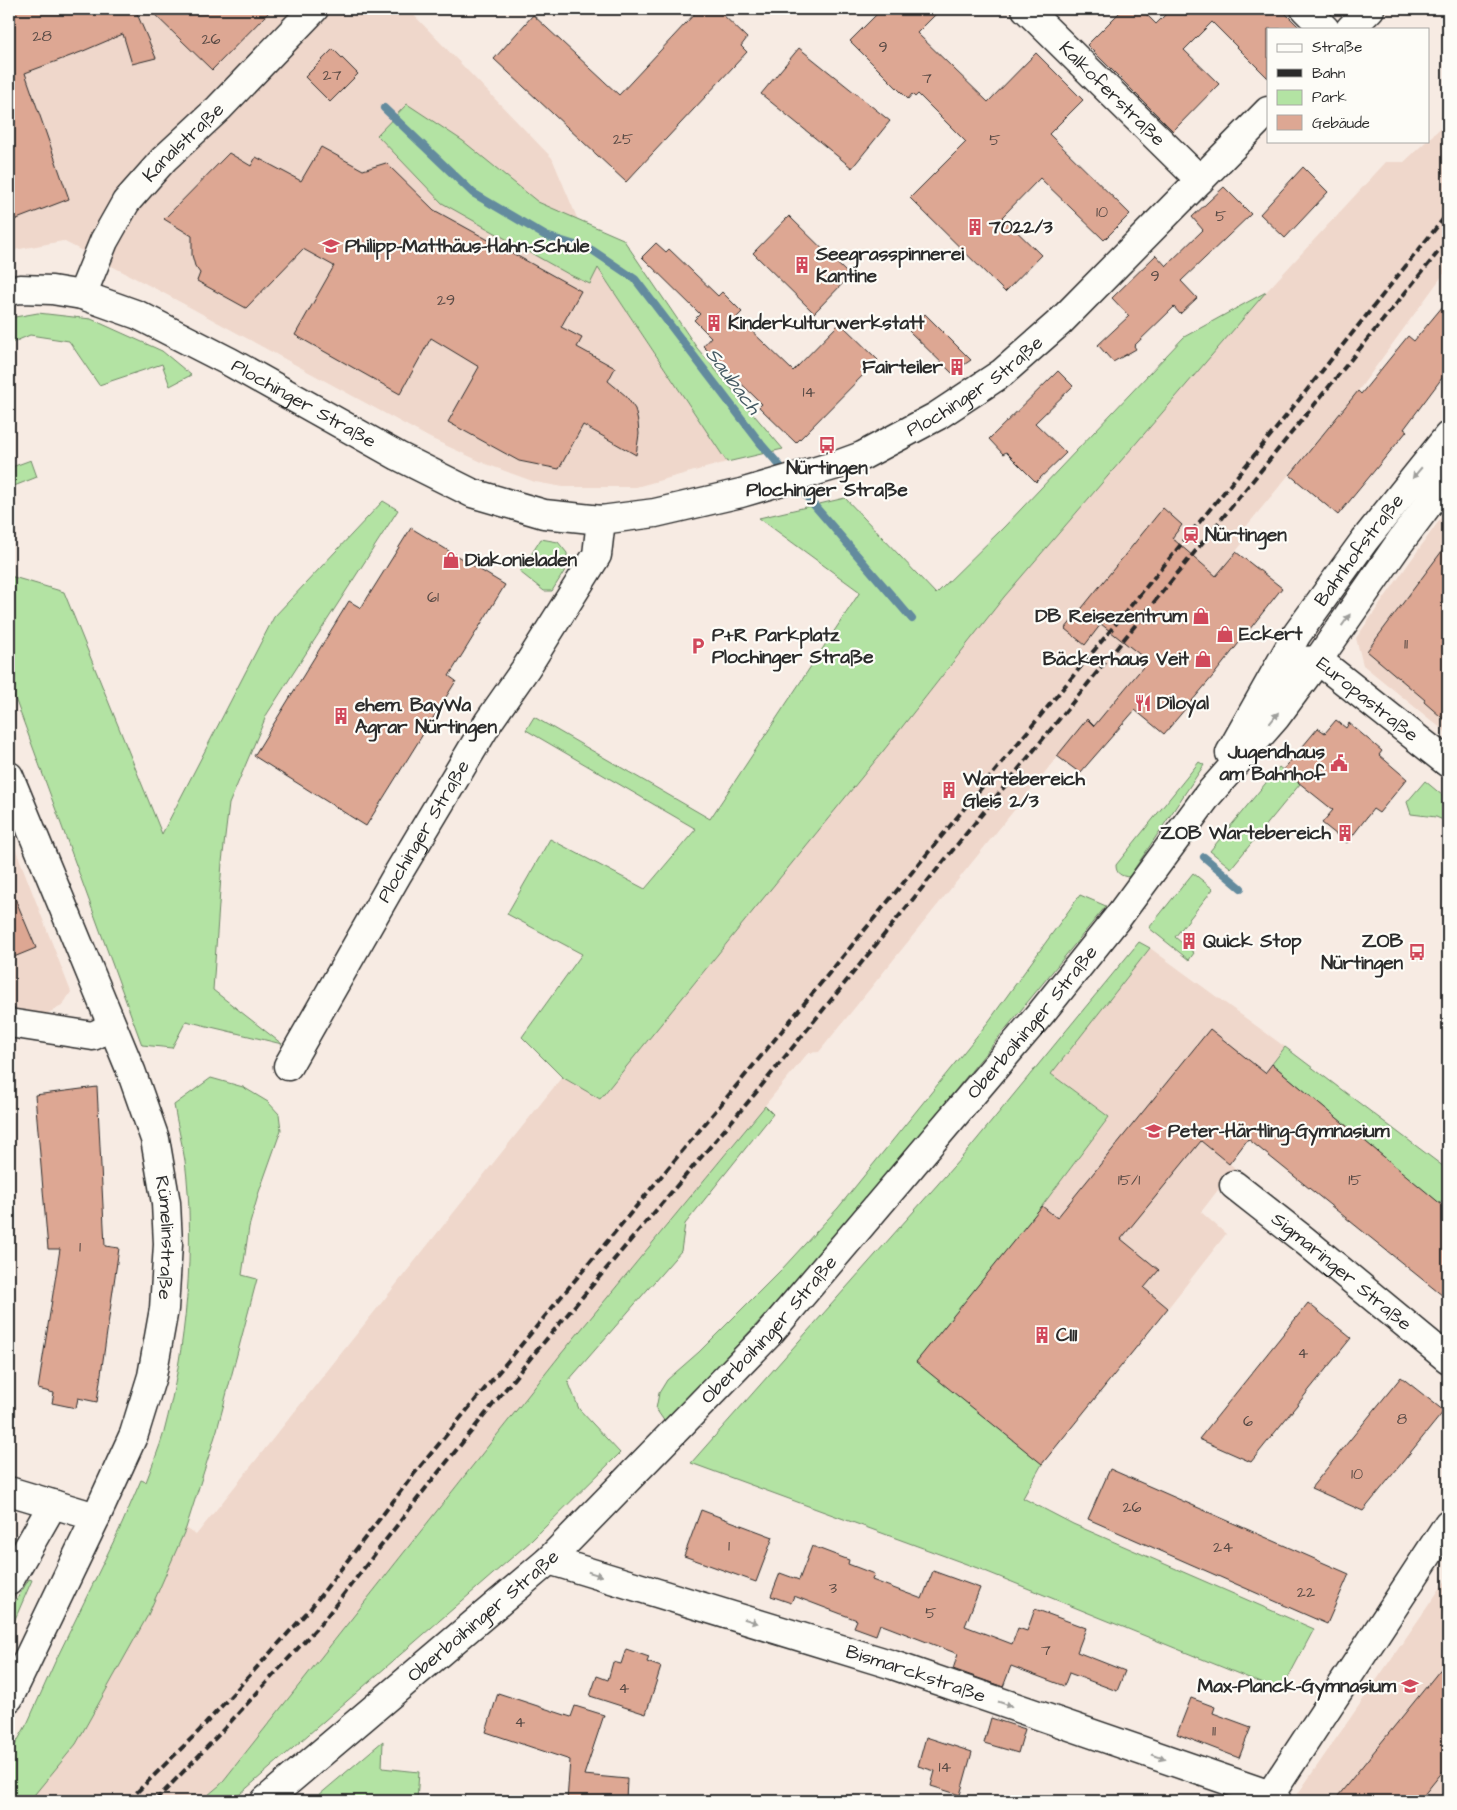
<svg xmlns="http://www.w3.org/2000/svg" width="1457" height="1810" font-family="'Architects Daughter',sans-serif">
	<style>
		.built { fill: #efd7cb }
		.green { fill: #b3e3a3; stroke: #6f8767 }
		.lines { fill: none; stroke-linecap: round; stroke-linejoin: round }
		.stream { stroke: #638b9e; stroke-width: 8 }
		.building { fill: #dda793; stroke: #2b2b2b }
		.minor-casing { stroke: #2b2b2b; stroke-width: 31 }
		.tertiary-casing { stroke: #2b2b2b; stroke-width: 31 }
		.secondary-casing { stroke: #2b2b2b; stroke-width: 31 }
		.minor { stroke: #fdfcf7; stroke-width: 28 }
		.tertiary { stroke: #fdfcf7; stroke-width: 28 }
		.secondary { stroke: #fdfcf7; stroke-width: 28 }
		.rail { stroke: #2b2b2b; stroke-width: 4; stroke-dasharray: 8 4; stroke-linecap: butt }
		.oneway { fill: #9e9e9b }
		.labels { text-anchor: middle; dominant-baseline: central; stroke-width: 4.5; stroke-linejoin: round; paint-order: stroke }
		.number-label { font-size: 16px; fill: #584a45 }
		.street-label { font-size: 19px; fill: #2b2b2b; stroke: #fdfcf7 }
		.poi-label { font-size: 19px; font-weight: bold; fill: #2b2b2b; stroke: #fdfcf7; text-anchor: start }
		.water-label { font-size: 20px; font-style: italic; fill: #475b64; stroke: #fdfcf7 }
	</style>
	<rect width="100%" height="100%" fill="#f7ebe3"/>
	<filter id="ink" filterUnits="userSpaceOnUse"><feTurbulence type="fractalNoise" baseFrequency=".02" numOctaves="2"/><feDisplacementMap in="SourceGraphic" scale="10" xChannelSelector="R" yChannelSelector="G"/><feConvolveMatrix kernelMatrix="1 2 1 2 8 2 1 2 1" color-interpolation-filters="sRGB"/></filter>
	<g filter="url(#ink)">
		<!-- built -->
		<path class="built" d="M9,9H408L552,158L598,268L727,462L636,487H563L535,482L486,464L430,438L158,290L63,241L9,251Z
			M1448,121V268L1358,391L1240,534L1246,539L1216,576L1209,570L1153,654L1118,697L1094,726L1087,720L819,1052L808,1053L561,1354L220,1785L201,1801H28L76,1744L147,1615L186,1528L196,1535L562,1077L600,1099L884,750L1004,597L1266,292L1386,162H1404Z
			M1448,508V734L1363,665L1356,638Z
			M9,832L71,992L62,1006L46,1014L9,1007Z
			M1150,948L1285,1047L1225,1121L1201,1141L1235,1168L1201,1212L1226,1234L1168,1308L1042,1206L1109,1117L1051,1074Z
			M1448,1577V1801H1304L1297,1795Z"/>
		<!-- green -->
		<path class="green" d="M407,104L463,141L538,202L623,239L697,348L783,449L727,462L598,268L590,284L570,275L442,203L377,135Z
			M1266,292L1004,597L884,750L600,1099L562,1077L522,1037L582,954L507,914L550,839L645,889L696,829L526,730L534,717L710,819L860,592L759,518L845,498L936,594L1005,526L1184,337Z
			M38,313L91,319L162,351L191,375L170,386L162,364L99,385L69,341L30,335L9,344V318Z
			M31,460L37,477L9,488V468Z
			M383,501L398,510L267,714L229,804L222,862L213,990L282,1044L186,1021L172,1048L142,1045L9,682V573L10,576L64,592L162,834L274,617Z
			M541,539L558,542L567,553V567L552,591H544L520,572Z
			M1199,762L1204,765L1129,877C1121,876 1116,874 1116,865Z
			M1279,767L1300,784L1231,868L1210,851Z
			M1425,781L1448,800V822L1436,817L1411,814L1407,802Z
			M1193,873L1213,889L1175,937L1194,953L1189,960L1149,928Z
			M1080,895L1106,906L842,1229L754,1327L665,1422L656,1409L659,1393L667,1380L699,1352L782,1269L838,1208L989,1021Z
			M1139,942L1150,948L1051,1074L1109,1117L1042,1206V1464L1023,1498L1073,1524L1314,1629L1281,1691L980,1569L691,1463L969,1149Z
			M1285,1047L1448,1170V1198L1446,1196L1440,1204L1272,1064Z
			M211,1078L243,1087L268,1102L279,1114L281,1130L259,1192L249,1227L242,1275L257,1279L217,1430L186,1528L148,1615L76,1744L35,1794L28,1801H9V1756L28,1722L55,1662L122,1524L141,1480L146,1482C152,1466 159,1449 164,1432C186,1349 196,1246 185,1161C182,1142 177,1124 174,1105Z
			M765,1106L773,1114L685,1224L681,1251L568,1381L579,1409L620,1453L531,1541L232,1801H201L220,1785L561,1354Z
			M29,1579L32,1580L9,1633V1612Z
			M383,1741L382,1768L419,1772L417,1801H312Z"/>
		<g class="lines">
			<!-- stream -->
			<path class="stream" d="M384,108L473,193L546,236L592,250L635,279L761,444L787,474
				M795,483L912,619
				M1204,857L1241,888"/>
		</g>
		<!-- building -->
		<path class="building" d="M9,9H135L156,58L132,64L123,34L81,52L25,73L69,199L9,222Z
			M149,9H272L212,70Z
			M699,9H717L747,38L741,46L747,52L626,182L494,59L533,15L619,95Z
			M882,9H941L917,33L988,102L1036,53L1083,100L1049,134L1130,214L1104,240L1040,178L1002,217L1041,255L1005,292L910,198L966,142L918,94L915,97L912,94L908,99L850,41Z
			M1123,9H1141L1156,24L1171,9H1281L1301,29H1268V78L1212,22L1184,50L1219,84L1173,131L1087,45Z
			M799,48L890,121L852,168L761,94Z
			M333,49L358,74L330,102L305,77Z
			M321,147L363,170L386,163L434,210L581,291L561,327L582,338L577,347L615,368L608,381L626,396L635,409L638,422L639,434L636,455L583,425L559,469L519,461L448,422L479,367L431,338L400,394L295,335L334,266L303,249L246,308L197,281L200,273L195,266L192,255V236L164,219L229,153L251,166L256,157L301,181Z
			M1303,167L1328,192L1285,238L1260,214Z
			M1224,187L1251,214L1181,281L1197,298L1180,314L1174,307L1134,346L1136,349L1113,362L1098,345L1129,316L1112,298L1156,255L1166,266L1203,230L1192,217Z
			M789,216L850,276L814,313L753,253Z
			M656,243L666,252L669,249L718,296L722,292L742,312L737,317L793,371L840,323L878,360L796,443L759,407L762,404L703,346L711,337L694,320L700,314L642,257Z
			M1448,300V370L1404,429L1407,431L1338,515L1290,475L1358,391L1361,394L1408,336L1414,341Z
			M925,314L971,360L952,373L909,331Z
			M1058,371L1073,386L1035,423L1066,453L1036,482L1006,452L1003,454L989,439Z
			M1163,508L1182,525L1172,538L1216,576L1236,552L1282,588L1213,676L1164,734L1135,710L1080,773L1057,756L1087,719L1094,726L1148,661L1101,624L1085,645L1065,629Z
			M411,528L505,585L449,676L456,681L366,826L254,756L349,601L361,608Z
			M1448,543V723L1424,702L1425,700L1367,651Z
			M1336,720L1346,728L1349,723L1382,751L1379,755L1407,779L1379,813L1373,809L1347,843L1322,823L1333,810L1283,770L1318,728L1325,733Z
			M9,884L36,948L9,959Z
			M1210,1029L1265,1073L1272,1064L1448,1210V1300L1248,1139L1229,1164L1201,1141L1121,1239L1159,1270L1144,1288L1168,1308L1042,1464L916,1362L1042,1206L1057,1218Z
			M97,1087L105,1246L119,1248L97,1402L78,1398L76,1408L52,1403L54,1393L38,1389L60,1249H48L35,1095Z
			M1308,1303L1351,1338L1251,1462L1199,1439Z
			M1401,1377L1444,1411L1363,1511L1311,1488Z
			M1110,1469L1349,1574L1327,1624L1088,1519Z
			M701,1510L773,1537L756,1582L684,1556Z
			M812,1546L849,1560L848,1564L874,1574L872,1580L922,1599L933,1571L980,1588L965,1626L1012,1644L1018,1628L1027,1631L1035,1609L1086,1628L1077,1652L1125,1671L1117,1691L1069,1673L1064,1686L1011,1666L1003,1687L953,1669L958,1654L880,1624L876,1635L854,1627L857,1620L794,1596L791,1603L771,1596L780,1573L799,1580Z
			M626,1649L649,1657L647,1662L661,1667L646,1714L590,1696L597,1676L608,1680L613,1662L621,1664Z
			M1448,1660V1765L1419,1801H1334Z
			M498,1693L571,1717L575,1706L604,1715L584,1775L627,1779L626,1801H567L570,1760L486,1732Z
			M1191,1698L1215,1707L1213,1713L1251,1727L1239,1758L1177,1734Z
			M991,1718L1025,1729L1018,1753L984,1743Z
			M926,1737L972,1752L960,1795L931,1786L935,1771L918,1766Z"/>
		<g class="lines">
			<!-- minor casing -->
			<g class="minor-casing">
				<g id="minor">
					<path id="s1" d="M1026,9L1200,180"/>
					<path d="M1305,9L1325,29"/>
					<path d="M1350,29L1370,9"/>
					<path id="s2" d="M9,291L20,289L52,290L82,295L138,315L230,362L398,456L472,493L544,514L601,520L655,513L741,493L840,464L862,456L937,416L1002,373L1060,322L1268,111"/>
					<path id="s3" d="M82,295L104,241L126,202L164,159L219,108L314,9"/>
					<path d="M9,1023L93,1036L111,1027"/>
					<path id="s4" d="M288,1066L397,875L489,721L526,668L597,555L601,520"/>
					<path id="s5" d="M1234,1185L1304,1240L1448,1359"/>
					<path d="M9,1491L96,1517"/>
					<path id="s6" d="M549,1560L893,1665L1270,1795L1277,1801"/>
					<path d="M9,1581L53,1504"/>
					<path d="M1270,1795L1448,1524"/>
				</g>
			</g>
			<!-- tertiary casing -->
			<g class="tertiary-casing">
				<g id="tertiary">
					<path id="s7" d="M1278,668L1303,661L1318,660L1448,763"/>
					<path id="s8" d="M9,776L131,1071L155,1139L166,1203L168,1244L164,1309L152,1376L134,1434L96,1517L9,1698"/>
				</g>
			</g>
			<!-- secondary casing -->
			<g class="secondary-casing">
				<g id="secondary">
					<path id="s9" d="M1230,753L1297,634L1364,541L1448,436"/>
					<path id="s10" d="M265,1801L549,1560L768,1335L1042,1012L1118,917L1208,795L1276,717L1318,660L1400,542L1448,478"/>
				</g>
			</g>
			<!-- minor -->
			<use href="#minor" class="minor"/>
			<!-- tertiary -->
			<use href="#tertiary" class="tertiary"/>
			<!-- secondary -->
			<use href="#secondary" class="secondary"/>
			<!-- rail -->
			<path class="rail" d="M128,1801L198,1732L311,1608L414,1474L762,1055L1275,430L1448,213
				M155,1801L211,1743L323,1621L429,1484L533,1355L754,1095L1448,240"/>
		</g>
		<!-- one-way arrows -->
		<defs><path id="oneway-solid" d="M-6-.8H1V-3.2L6.5 0L1 3.2V.8H-6Z" transform="scale(1.25)"/></defs>
		<g class="oneway">
			<use href="#oneway-solid" transform="translate(1417 473) rotate(130)"/>
			<use href="#oneway-solid" transform="translate(1346 620) rotate(-55)"/>
			<use href="#oneway-solid" transform="translate(1274 718) rotate(-52)"/>
			<use href="#oneway-solid" transform="translate(595 1574) rotate(17)"/>
			<use href="#oneway-solid" transform="translate(751 1621) rotate(17)"/>
			<use href="#oneway-solid" transform="translate(1005 1704) rotate(19)"/>
			<use href="#oneway-solid" transform="translate(1159 1757) rotate(19)"/>
		</g>
	</g>
	<!-- icons -->
	<defs>
		<g id="building-bare" transform="scale(1.35)"><path d="M-4-6H4V6H1V3H-1V6H-4ZM-2.5-4.3h1.7v1.8h-1.7ZM.8-4.3h1.7v1.8H.8ZM-2.5-1h1.7V.8h-1.7ZM.8-1h1.7V.8H.8Z" fill="#d1495b" stroke="#fdfcf7" stroke-width="2.5" paint-order="stroke"/></g>
		<g id="school-bare" transform="scale(1.35)"><path d="M0-5L7-2L0 1L-7-2ZM-4 1L0 2.5L4 1V4Q0 6-4 4Z" fill="#d1495b" stroke="#fdfcf7" stroke-width="2.5" paint-order="stroke"/></g>
		<g id="bus-bare" transform="scale(1.35)"><path d="M-5-6H5V4H4V6H2V4H-2V6H-4V4H-5ZM-3.5-4V0h7V-4ZM-3.5 1.2v1.5H-2V1.2ZM2 1.2v1.5H3.5V1.2Z" fill="#d1495b" stroke="#fdfcf7" stroke-width="2.5" paint-order="stroke"/></g>
		<g id="station-bare" transform="scale(1.35)"><path d="M-3-6H3Q5-6 5-4V2Q5 4 3 4L4.5 6H3L1.5 4h-3L-3 6H-4.5L-3 4Q-5 4-5 2V-4Q-5-6-3-6ZM-3.5-4v3h7v-3ZM-3.5 1v1.5H-2V1ZM2 1v1.5H3.5V1Z" fill="#d1495b" stroke="#fdfcf7" stroke-width="2.5" paint-order="stroke"/></g>
		<g id="shop-bare" transform="scale(1.35)"><path d="M-5-2.5h2.3a2.7 3.5 0 0 1 5.4 0H5L5.5 6h-11ZM-1.5-2.5h3a1.5 2.3 0 0 0-3 0Z" fill="#d1495b" stroke="#fdfcf7" stroke-width="2.5" paint-order="stroke"/></g>
		<g id="parking-bare" transform="scale(1.35)"><path d="M-3.5-5.5H1a3.5 3.5 0 0 1 0 7H-1V5.5H-3.5ZM-1-3.4V-.6H.8a1.4 1.4 0 0 0 0-2.8Z" fill="#d1495b" stroke="#fdfcf7" stroke-width="2.5" paint-order="stroke"/></g>
		<g id="restaurant-bare" transform="scale(1.35)"><path d="M-5-6h1v4h1v-4h1v4h1v-4h1v5L-1.5 .5V6h-2V.5L-5-1ZM5-6V6H3V1.5H1.5Q1.5-4 5-6Z" fill="#d1495b" stroke="#fdfcf7" stroke-width="2.5" paint-order="stroke"/></g>
		<g id="civic-bare" transform="scale(1.35)"><path d="M-.6-6.5H3V-4.5H.6V-3L4-1V1h2V6H-6V1h2V-1L-.6-3ZM-1.2 2.5V6h2.4V2.5Z" fill="#d1495b" stroke="#fdfcf7" stroke-width="2.5" paint-order="stroke"/></g>
	</defs>
	<g fill-rule="evenodd">
		<use href="#building-bare" x="975" y="227"/>
		<use href="#school-bare" x="331" y="246"/>
		<use href="#building-bare" x="802" y="265"/>
		<use href="#building-bare" x="714" y="323"/>
		<use href="#building-bare" x="957" y="367"/>
		<use href="#bus-bare" x="827" y="445"/>
		<use href="#station-bare" x="1191" y="535"/>
		<use href="#shop-bare" x="451" y="560"/>
		<use href="#shop-bare" x="1201" y="616"/>
		<use href="#shop-bare" x="1225" y="634"/>
		<use href="#parking-bare" x="698" y="646"/>
		<use href="#shop-bare" x="1203" y="659"/>
		<use href="#restaurant-bare" x="1143" y="703"/>
		<use href="#building-bare" x="341" y="716"/>
		<use href="#civic-bare" x="1339" y="763"/>
		<use href="#building-bare" x="949" y="790"/>
		<use href="#building-bare" x="1345" y="833"/>
		<use href="#building-bare" x="1189" y="941"/>
		<use href="#bus-bare" x="1417" y="952"/>
		<use href="#school-bare" x="1154" y="1131"/>
		<use href="#building-bare" x="1042" y="1335"/>
		<use href="#school-bare" x="1410" y="1686"/>
	</g>
	<g class="labels">
		<!-- number labels -->
		<g class="number-label">
			<text x="42" y="36">28</text>
			<text x="211" y="39">26</text>
			<text x="883" y="47">9</text>
			<text x="332" y="75">27</text>
			<text x="927" y="78">7</text>
			<text x="623" y="139">25</text>
			<text x="995" y="140">5</text>
			<text x="1102" y="212">10</text>
			<text x="1221" y="216">5</text>
			<text x="1155" y="276">9</text>
			<text x="446" y="300">29</text>
			<text x="809" y="392">14</text>
			<text x="433" y="597">61</text>
			<text x="1406" y="644">11</text>
			<text x="1129" y="1180">15/1</text>
			<text x="1355" y="1180">15</text>
			<text x="80" y="1247">1</text>
			<text x="1303" y="1353">4</text>
			<text x="1402" y="1419">8</text>
			<text x="1248" y="1421">6</text>
			<text x="1357" y="1474">10</text>
			<text x="1132" y="1507">26</text>
			<text x="729" y="1546">1</text>
			<text x="1223" y="1547">24</text>
			<text x="833" y="1588">3</text>
			<text x="1306" y="1592">22</text>
			<text x="931" y="1613">5</text>
			<text x="1046" y="1650">7</text>
			<text x="624" y="1688">4</text>
			<text x="520" y="1722">4</text>
			<text x="1214" y="1731">11</text>
			<text x="945" y="1767">14</text>
		</g>
		<!-- street labels -->
		<g class="street-label">
			<text stroke="none"><textPath href="#s1" startOffset="121">Kalkoferstraße</textPath></text>
			<text stroke="none"><textPath href="#s3" startOffset="186">Kanalstraße</textPath></text>
			<text stroke="none"><textPath href="#s2" startOffset="1046">Plochinger Straße</textPath></text>
			<text stroke="none"><textPath href="#s2" startOffset="321">Plochinger Straße</textPath></text>
			<text stroke="none"><textPath href="#s9" startOffset="241">Bahnhofstraße</textPath></text>
			<text stroke="none"><textPath href="#s7" startOffset="104">Europastraße</textPath></text>
			<text stroke="none"><textPath href="#s4" startOffset="271">Plochinger Straße</textPath></text>
			<text stroke="none"><textPath href="#s10" startOffset="1096">Oberboihinger Straße</textPath></text>
			<text stroke="none"><textPath href="#s8" startOffset="491">Rümelinstraße</textPath></text>
			<text stroke="none"><textPath href="#s5" startOffset="138">Sigmaringer Straße</textPath></text>
			<text stroke="none"><textPath href="#s10" startOffset="691">Oberboihinger Straße</textPath></text>
			<text stroke="none"><textPath href="#s10" startOffset="286">Oberboihinger Straße</textPath></text>
			<text stroke="none"><textPath href="#s6" startOffset="384">Bismarckstraße</textPath></text>
		</g>
		<!-- poi labels -->
		<g class="poi-label">
			<text x="989" y="227">7022/3</text>
			<text x="345" y="246">Philipp-Matthäus-Hahn-Schule</text>
			<text x="816" y="254">Seegrasspinnerei<tspan x="816" dy="22">Kantine</tspan></text>
			<text x="728" y="323">Kinderkulturwerkstatt</text>
			<text x="943" y="367" text-anchor="end">Fairteiler</text>
			<text x="827" y="468" text-anchor="middle">Nürtingen<tspan x="827" dy="22">Plochinger Straße</tspan></text>
			<text x="1205" y="535">Nürtingen</text>
			<text x="465" y="560">Diakonieladen</text>
			<text x="1187" y="616" text-anchor="end">DB Reisezentrum</text>
			<text x="1239" y="634">Eckert</text>
			<text x="712" y="635">P+R Parkplatz<tspan x="712" dy="22">Plochinger Straße</tspan></text>
			<text x="1189" y="659" text-anchor="end">Bäckerhaus Veit</text>
			<text x="1157" y="703">Diloyal</text>
			<text x="355" y="705">ehem. BayWa<tspan x="355" dy="22">Agrar Nürtingen</tspan></text>
			<text x="1325" y="752" text-anchor="end">Jugendhaus<tspan x="1325" dy="22">am Bahnhof</tspan></text>
			<text x="963" y="779">Wartebereich<tspan x="963" dy="22">Gleis 2/3</tspan></text>
			<text x="1331" y="833" text-anchor="end">ZOB Wartebereich</text>
			<text x="1203" y="941">Quick Stop</text>
			<text x="1403" y="941" text-anchor="end">ZOB<tspan x="1403" dy="22">Nürtingen</tspan></text>
			<text x="1168" y="1131">Peter-Härtling-Gymnasium</text>
			<text x="1056" y="1335">CI11</text>
			<text x="1396" y="1686" text-anchor="end">Max-Planck-Gymnasium</text>
		</g>
		<!-- water labels -->
		<g class="water-label">
			<text transform="translate(733 381) rotate(53)">Saubach</text>
		</g>
	</g>
	<!-- margin -->
	<rect width="1457" height="1810" fill="none" stroke="#fdfcf7" stroke-width="30"/>
	<rect x="15" y="15" width="1427" height="1780" fill="none" stroke="#2b2b2b" stroke-width="2" filter="url(#ink)"/>
	<!-- legend -->
	<rect x="1267" y="28" width="162" height="115" fill="#fdfcf7" stroke="#a9a8a5"/>
	<rect x="1277" y="44" width="25" height="8" fill="#fdfcf7" stroke="#a9a8a5"/>
	<text x="1312" y="52" font-size="15" fill="#2b2b2b">Straße</text>
	<rect x="1277" y="69" width="25" height="8" fill="#2b2b2b" stroke="#a9a8a5"/>
	<text x="1312" y="78" font-size="15" fill="#2b2b2b">Bahn</text>
	<rect x="1277" y="90" width="25" height="15" fill="#b3e3a3" stroke="#a9a8a5"/>
	<text x="1312" y="102" font-size="15" fill="#2b2b2b">Park</text>
	<rect x="1277" y="115" width="25" height="15" fill="#dda793" stroke="#a9a8a5"/>
	<text x="1312" y="128" font-size="15" fill="#2b2b2b">Gebäude</text>
</svg>
